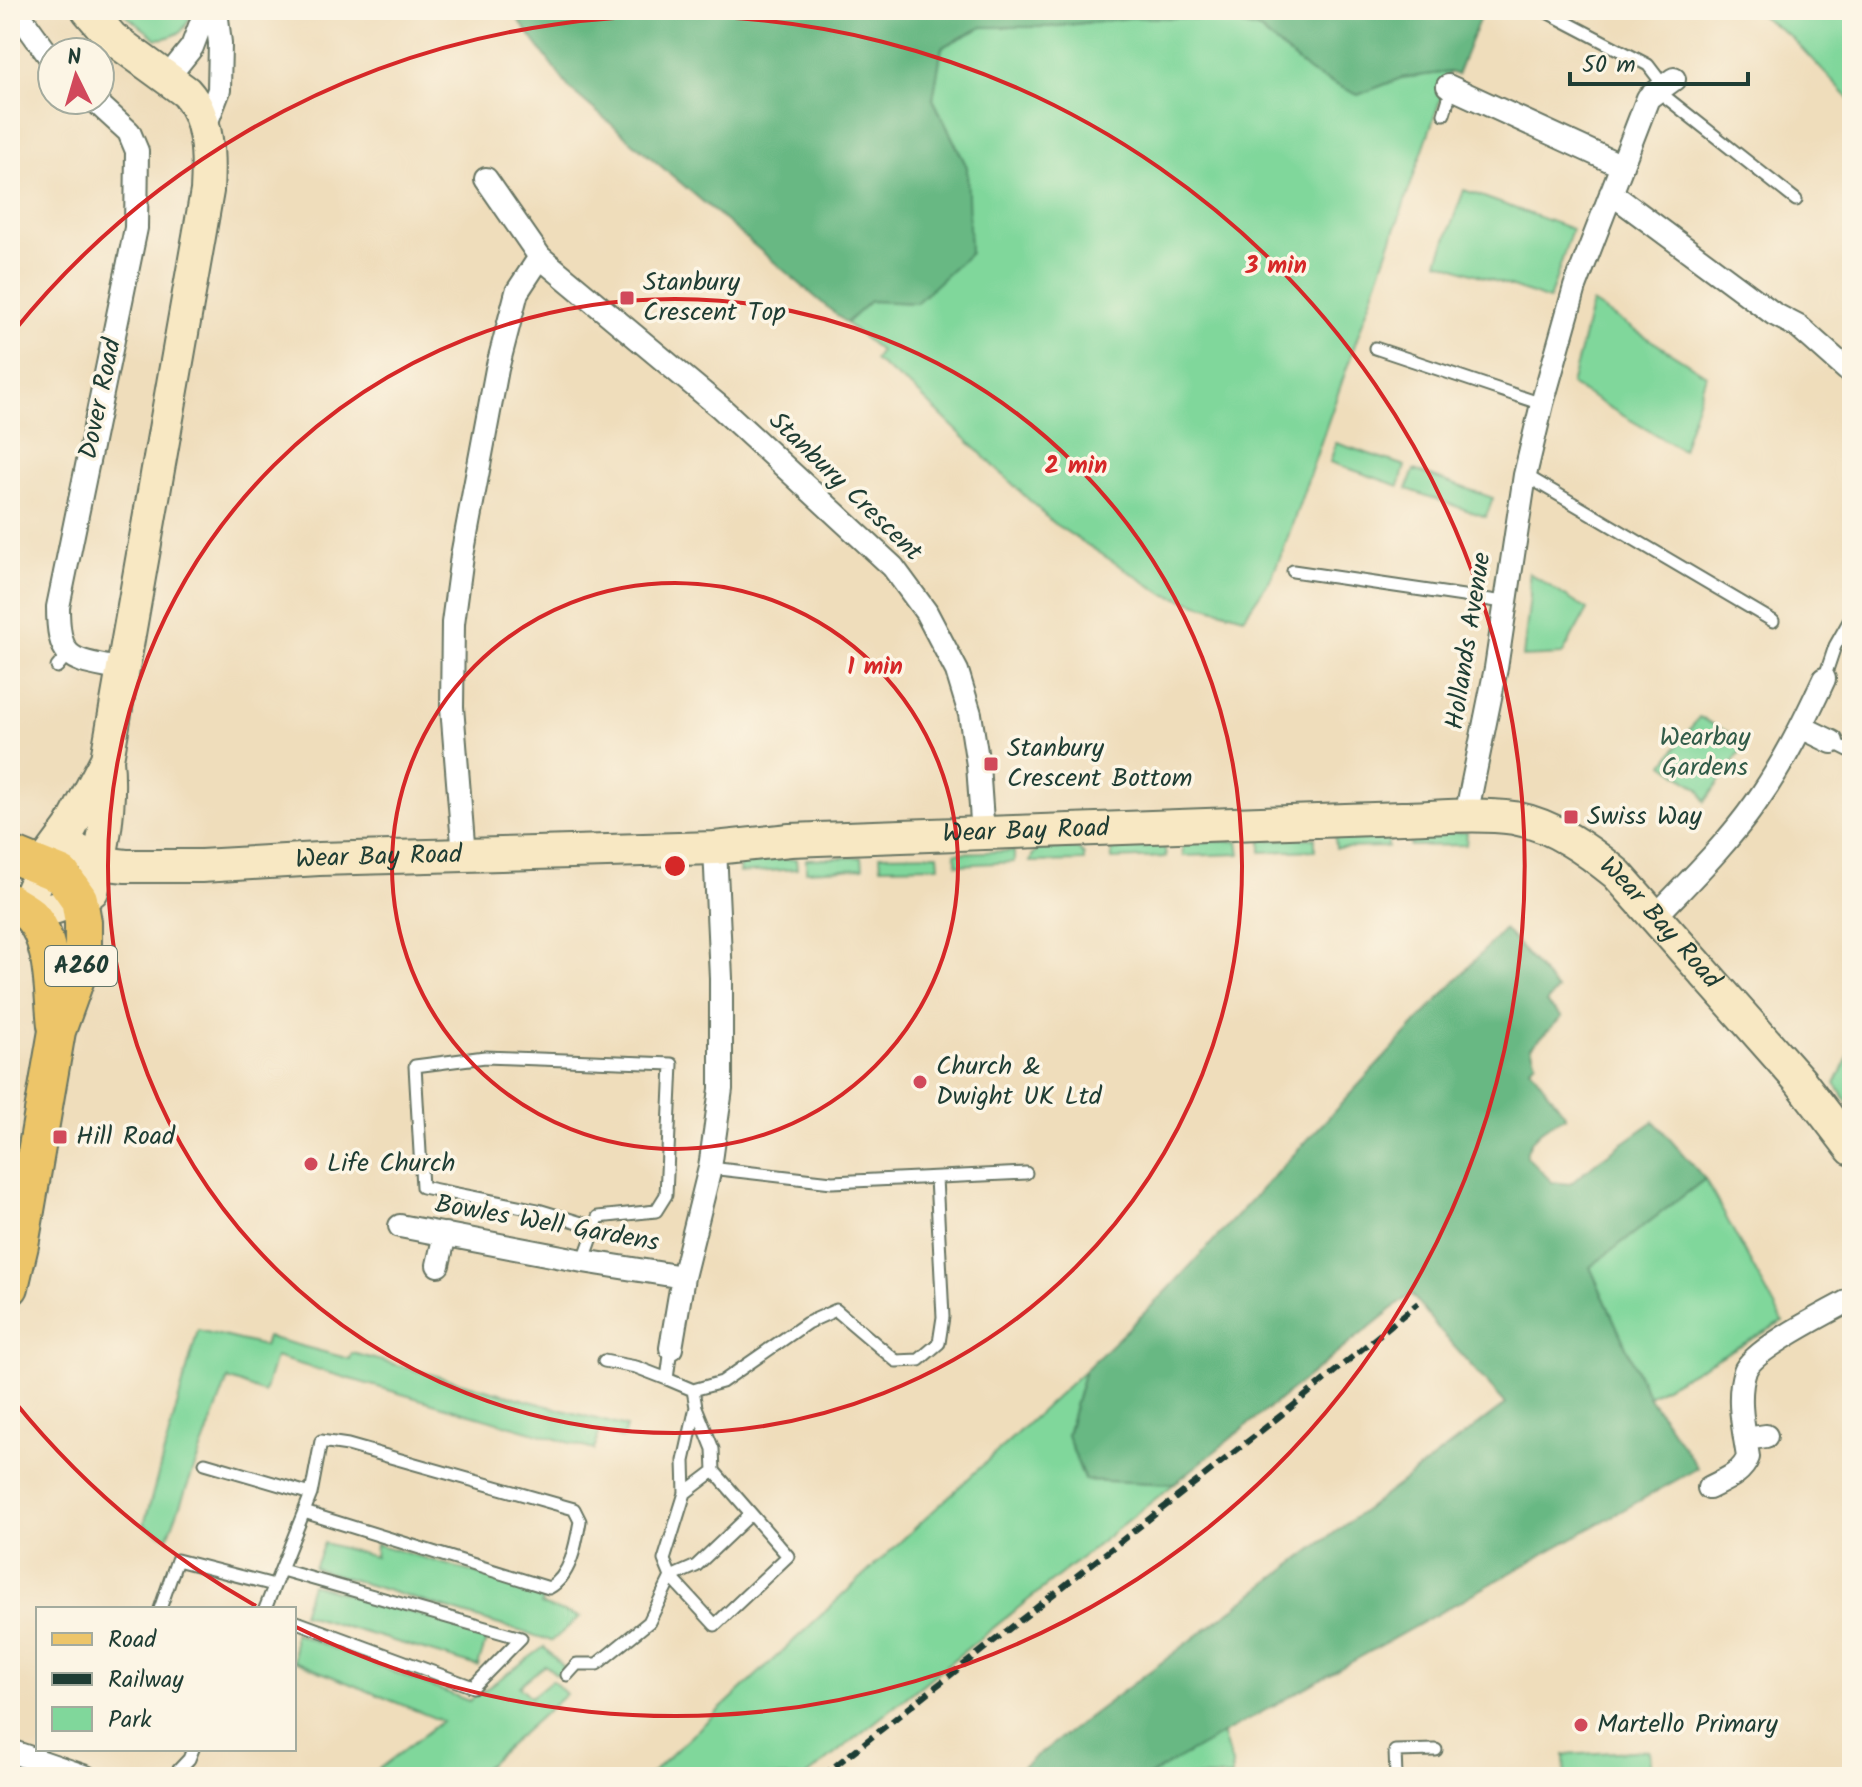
<svg xmlns="http://www.w3.org/2000/svg" width="1862" height="1787" font-family="Kalam,sans-serif">
	<style>
		.green { fill: #80d79b; stroke: #508a68; stroke-width: 2 }
		.forest { fill: #68b883; stroke: #447a5c; stroke-width: 2 }
		.lines { fill: none; stroke-linecap: round; stroke-linejoin: round }
		.lane-casing { stroke: #687563; stroke-width: 15 }
		.street-casing { stroke: #687563; stroke-width: 26 }
		.secondary-casing { stroke: #687563; stroke-width: 36 }
		.primary-casing { stroke: #687563; stroke-width: 40 }
		.lane { stroke: #fff; stroke-width: 11 }
		.street { stroke: #fff; stroke-width: 22 }
		.secondary { stroke: #f8e8c3; stroke-width: 32 }
		.primary { stroke: #edc569; stroke-width: 36 }
		.rail { stroke: #1f3d34; stroke-width: 6; stroke-dasharray: 12 6; stroke-linecap: butt }
		.ring { fill: none; stroke: #d62828; stroke-width: 4 }
		.poi-dot { fill: #d1495b; stroke: #fcf5e5; stroke-width: 3 }
		.labels { text-anchor: middle; dominant-baseline: central; stroke-width: 7; stroke-linejoin: round; paint-order: stroke }
		.shield { fill: #fcf5e5; stroke: #617469; stroke-width: 2 }
		.shield-label { font-size: 24px; font-weight: bold; fill: #1f3d34 }
		.poi-label { font-size: 26px; fill: #1f3d34; stroke: #fcf5e5; text-anchor: start }
		.street-label { font-size: 26px; fill: #1f3d34; stroke: #fcf5e5 }
		.park-label { font-size: 26px; fill: #325c49; stroke: #fcf5e5 }
		.centre { fill: #d62828; stroke: #fcf5e5; stroke-width: 4 }
		.ring-label { font-size: 24px; text-anchor: middle; font-weight: bold; fill: #d62828; stroke: #fcf5e5; stroke-width: 7; stroke-linejoin: round; paint-order: stroke }
	</style>
	<rect width="100%" height="100%" fill="#fcf5e5"/>
	<filter id="ink" filterUnits="userSpaceOnUse"><feTurbulence type="fractalNoise" baseFrequency=".0125" numOctaves="2"/><feDisplacementMap in="SourceGraphic" scale="16" xChannelSelector="R" yChannelSelector="G"/><feConvolveMatrix kernelMatrix="1 2 1 2 8 2 1 2 1" color-interpolation-filters="sRGB"/></filter>
	<filter id="wash" filterUnits="userSpaceOnUse"><feTurbulence type="fractalNoise" baseFrequency=".006" numOctaves="4" result="noise"/><feDisplacementMap in="SourceGraphic" scale="32" xChannelSelector="R" yChannelSelector="G"/><feGaussianBlur stdDeviation="1.8" result="paint"/><feColorMatrix in="noise" values="0 0 0 0 0 0 0 0 0 0 0 0 0 0 0 0 0 1.4 0 .05"/><feComposite in="paint" operator="in"/></filter>
	<g filter="url(#wash)">
		<rect width="100%" height="100%" fill="#efddbb"/>
		<!-- green -->
		<path class="green" d="M119,10H192C187,31 178,37 157,39Z
			M1752,10H1852V102L1791,37Z
			M1137,17L1222,19L1260,30L1311,73L1358,95L1401,78L1450,72L1283,551L1271,578L1244,617L1164,594L1053,523L916,391L874,360L880,351L846,323L870,301L917,303L967,167L933,99L942,47L982,27H1049Z
			M1464,190L1572,229L1549,300L1438,261Z
			M1592,303L1706,375L1682,450L1571,385Z
			M1336,443L1405,466L1399,486L1330,462Z
			M1414,470L1493,498L1486,517L1407,489Z
			M1529,573L1587,610L1562,655L1523,657L1530,596Z
			M1699,717L1739,738L1744,746L1705,802L1700,790L1664,764Z
			M1467,832L1466,845L1410,846L1412,835Z
			M1335,837H1388V847L1336,848Z
			M1315,838V850L1261,852V840Z
			M1238,841L1240,854L1183,856L1182,842Z
			M1164,844L1166,857L1112,859L1111,847Z
			M1042,848L1079,849L1084,855V861L1030,862L1033,854Z
			M1014,851V862L957,865L955,853Z
			M938,854L939,866L881,867L880,855Z
			M862,857L863,868L806,871V859Z
			M796,859L797,869L739,873L740,860Z
			M1852,1049V1108L1835,1084Z
			M1705,1179L1783,1322L1648,1396L1590,1267Z
			M198,1330L264,1346L267,1337L350,1359L352,1353L626,1427L623,1439L600,1431L594,1450L275,1357L264,1393L228,1379L168,1537L144,1525Z
			M1085,1370L1067,1435L1084,1480L1174,1484L806,1777H647Z
			M324,1543L375,1557L376,1544L544,1593L541,1605L580,1617L552,1641L314,1568Z
			M311,1584L488,1634L478,1666L302,1614Z
			M294,1633L469,1701L544,1647L565,1669L557,1675L545,1665L519,1686L531,1697L552,1680L566,1694L474,1777H368L442,1721L294,1661Z
			M1222,1733L1232,1764V1777H1146Z
			M1649,1750L1651,1777H1565L1564,1755Z"/>
		<!-- forest -->
		<path class="forest" d="M511,10H1483L1457,75L1450,72L1401,78L1358,95L1311,73L1260,30L1222,19L1137,17L1049,27H982L942,47L933,99L967,167L970,253L916,303L870,301L846,323L570,89Z
			M1504,929L1557,990L1546,1003L1562,1017L1531,1047L1536,1062L1530,1067L1566,1116C1548,1125 1529,1135 1526,1156L1552,1182L1570,1184L1599,1160L1654,1121L1705,1179L1590,1267L1648,1396L1698,1468L1146,1777H1009L1506,1404L1441,1332L1411,1294L1174,1484L1085,1480L1067,1435L1085,1370L1164,1294Z"/>
	</g>
	<g filter="url(#ink)">
		<g class="lines">
			<!-- lane casing -->
			<g class="lane-casing">
				<path id="lane" d="M1543,10L1648,65L1664,86
					M1658,91L1796,200
					M1444,114L1452,88
					M1375,348L1542,404
					M1525,475L1773,621
					M1293,571L1504,602
					M57,667L68,654
					M1824,679L1835,646L1852,616
					M1832,742L1852,752
					M710,1168L832,1182L1026,1173
					M583,1261C589,1247 594,1232 598,1217L656,1211L666,1195L672,1064L485,1057L415,1066L422,1187L538,1210L595,1227
					M671,1348L667,1379L693,1390L722,1382L807,1323L836,1310L896,1361L919,1360L939,1343L943,1317L936,1178
					M604,1361L636,1367L667,1379
					M693,1390L696,1407L713,1449L714,1471L788,1556L715,1625L671,1577L664,1560L685,1493L684,1461L696,1407
					M205,1463L311,1494
					M685,1493L714,1471
					M282,1570L521,1638L473,1687L294,1621
					M160,1609L177,1560L274,1585
					M265,1609L311,1494L321,1441L348,1445L574,1509L580,1521C576,1544 571,1576 549,1588L304,1512
					M567,1675L577,1664H597L649,1622L671,1577L696,1566L751,1514
					M172,1777L189,1759L193,1749
					M1396,1777L1395,1751L1436,1750"/>
			</g>
			<!-- street casing -->
			<g class="street-casing">
				<path id="street" d="M16,10L52,60
					M167,78L192,47L206,10
					M1448,86L1622,166
					M94,100L129,132L137,151L136,228L58,607C58,664 73,659 122,670
					M204,129L219,90L220,43L216,10
					M486,179L540,257L720,407L893,567L926,612L957,671L970,714L978,765L983,835
					M1611,193L1774,314L1799,327L1852,374
					M1801,727L1832,742
					M1466,816L1496,668L1525,475L1542,404L1575,287L1648,98L1674,79
					M464,856L452,707L453,623L462,556L497,369L517,292L540,257
					M1656,916C1690,880 1726,845 1755,804C1783,765 1804,722 1824,679
					M400,1226L583,1261L683,1277
					M438,1265L445,1234
					M671,1348L683,1277L710,1168L721,1089V978L715,848
					M1745,1439L1766,1436
					M1709,1488C1724,1480 1742,1474 1748,1457C1744,1430 1736,1398 1745,1371C1752,1350 1830,1311 1852,1299
					M10,1751L86,1777"/>
			</g>
			<!-- secondary casing -->
			<g class="secondary-casing">
				<g id="secondary">
					<path d="M88,10L112,38L186,92C209,117 209,158 207,191L107,759C111,803 104,848 92,891L79,899L31,916L32,890L43,865L71,827L107,759"/>
					<path id="s1" d="M61,844L109,864L126,866H201L319,859L715,848L790,840L1402,818C1439,817 1478,813 1514,818C1553,825 1588,850 1617,874L1800,1081L1852,1149"/>
				</g>
			</g>
			<!-- primary casing -->
			<g class="primary-casing">
				<path id="primary" d="M10,854L62,875L79,899L83,922V959L57,1031L20,1245L10,1287
					M10,902C17,907 26,911 31,916C54,940 52,993 56,1025"/>
			</g>
			<!-- lane -->
			<use href="#lane" class="lane"/>
			<!-- street -->
			<use href="#street" class="street"/>
			<!-- secondary -->
			<use href="#secondary" class="secondary"/>
			<!-- primary -->
			<use href="#primary" class="primary"/>
			<!-- rail -->
			<path class="rail" d="M821,1777L1294,1405L1418,1303"/>
		</g>
	</g>
	<!-- distance rings -->
	<g class="ring">
		<circle cx="675" cy="866" r="283"/>
		<circle cx="675" cy="866" r="567"/>
		<path d="M256 1606A850 850 0 0 1 14 1401M14 331A850 850 0 1 1 296 1627"/>
	</g>
	<!-- markers -->
	<g class="poi-dot">
		<rect x="619" y="290" width="16" height="16" rx="4"/>
		<rect x="983" y="756" width="16" height="16" rx="4"/>
		<rect x="1563" y="809" width="16" height="16" rx="4"/>
		<circle cx="920" cy="1082" r="8"/>
		<rect x="52" y="1129" width="16" height="16" rx="4"/>
		<circle cx="311" cy="1164" r="8"/>
		<circle cx="1581" cy="1725" r="8"/>
	</g>
	<g class="labels">
		<!-- shield labels -->
		<rect class="shield" x="45" y="946" width="72" height="40" rx="6"/>
		<g class="shield-label">
			<text x="81" y="966">A260</text>
		</g>
		<!-- poi labels -->
		<g class="poi-label">
			<text x="643" y="283">Stanbury<tspan x="643" dy="30">Crescent Top</tspan></text>
			<text x="1007" y="749">Stanbury<tspan x="1007" dy="30">Crescent Bottom</tspan></text>
			<text x="1587" y="817">Swiss Way</text>
			<text x="936" y="1067">Church &amp;<tspan x="936" dy="30">Dwight UK Ltd</tspan></text>
			<text x="76" y="1137">Hill Road</text>
			<text x="327" y="1164">Life Church</text>
			<text x="1597" y="1725">Martello Primary</text>
		</g>
		<!-- street labels -->
		<g class="street-label">
			<text transform="translate(101 399) rotate(-78)">Dover Road</text>
			<text transform="translate(845 487) rotate(44)">Stanbury Crescent</text>
			<text transform="translate(1469 641) rotate(-81)">Hollands Avenue</text>
			<text stroke="none"><textPath href="#s1" startOffset="970">Wear Bay Road</textPath></text>
			<text stroke="none"><textPath href="#s1" startOffset="322">Wear Bay Road</textPath></text>
			<text stroke="none"><textPath href="#s1" startOffset="1642">Wear Bay Road</textPath></text>
			<text transform="translate(547 1224) rotate(10)">Bowles Well Gardens</text>
		</g>
		<!-- park labels -->
		<g class="park-label">
			<text x="1705" y="738">Wearbay<tspan x="1705" dy="30">Gardens</tspan></text>
		</g>
	</g>
	<circle cx="675" cy="866" r="12" class="centre"/>
	<g class="ring-label">
		<text x="1276" y="273">3 min</text>
		<text x="1076" y="473">2 min</text>
		<text x="875" y="674">1 min</text>
	</g>
	<!-- margin -->
	<rect width="1862" height="1787" fill="none" stroke="#fcf5e5" stroke-width="40"/>
	<!-- legend -->
	<rect x="36" y="1607" width="260" height="144" fill="#fcf5e5" stroke="#a4ab9e" stroke-width="2"/>
	<rect x="52" y="1633" width="40" height="12" fill="#edc569" stroke="#a4ab9e" stroke-width="2"/>
	<text x="108" y="1647" font-size="24" fill="#1f3d34">Road</text>
	<rect x="52" y="1673" width="40" height="12" fill="#1f3d34" stroke="#a4ab9e" stroke-width="2"/>
	<text x="108" y="1687" font-size="24" fill="#1f3d34">Railway</text>
	<rect x="52" y="1707" width="40" height="24" fill="#80d79b" stroke="#a4ab9e" stroke-width="2"/>
	<text x="108" y="1727" font-size="24" fill="#1f3d34">Park</text>
	<!-- north arrow -->
	<g transform="translate(76 76) rotate(355)"><circle r="38" fill="#fcf5e5" stroke="#a4ab9e" stroke-width="2"/>
	<path d="M0-6L14 30L0 20L-14 30Z" fill="#d1495b"/>
	<text y="-12" font-size="22" font-weight="bold" text-anchor="middle" fill="#1f3d34">N</text>
	</g>
	<!-- scale -->
	<path d="M1570 72v12h178v-12" fill="none" stroke="#1f3d34" stroke-width="4"/>
	<text x="1582" y="72" font-size="24" fill="#1f3d34" stroke="#fcf5e5" stroke-width="6" paint-order="stroke">50 m</text>
</svg>
